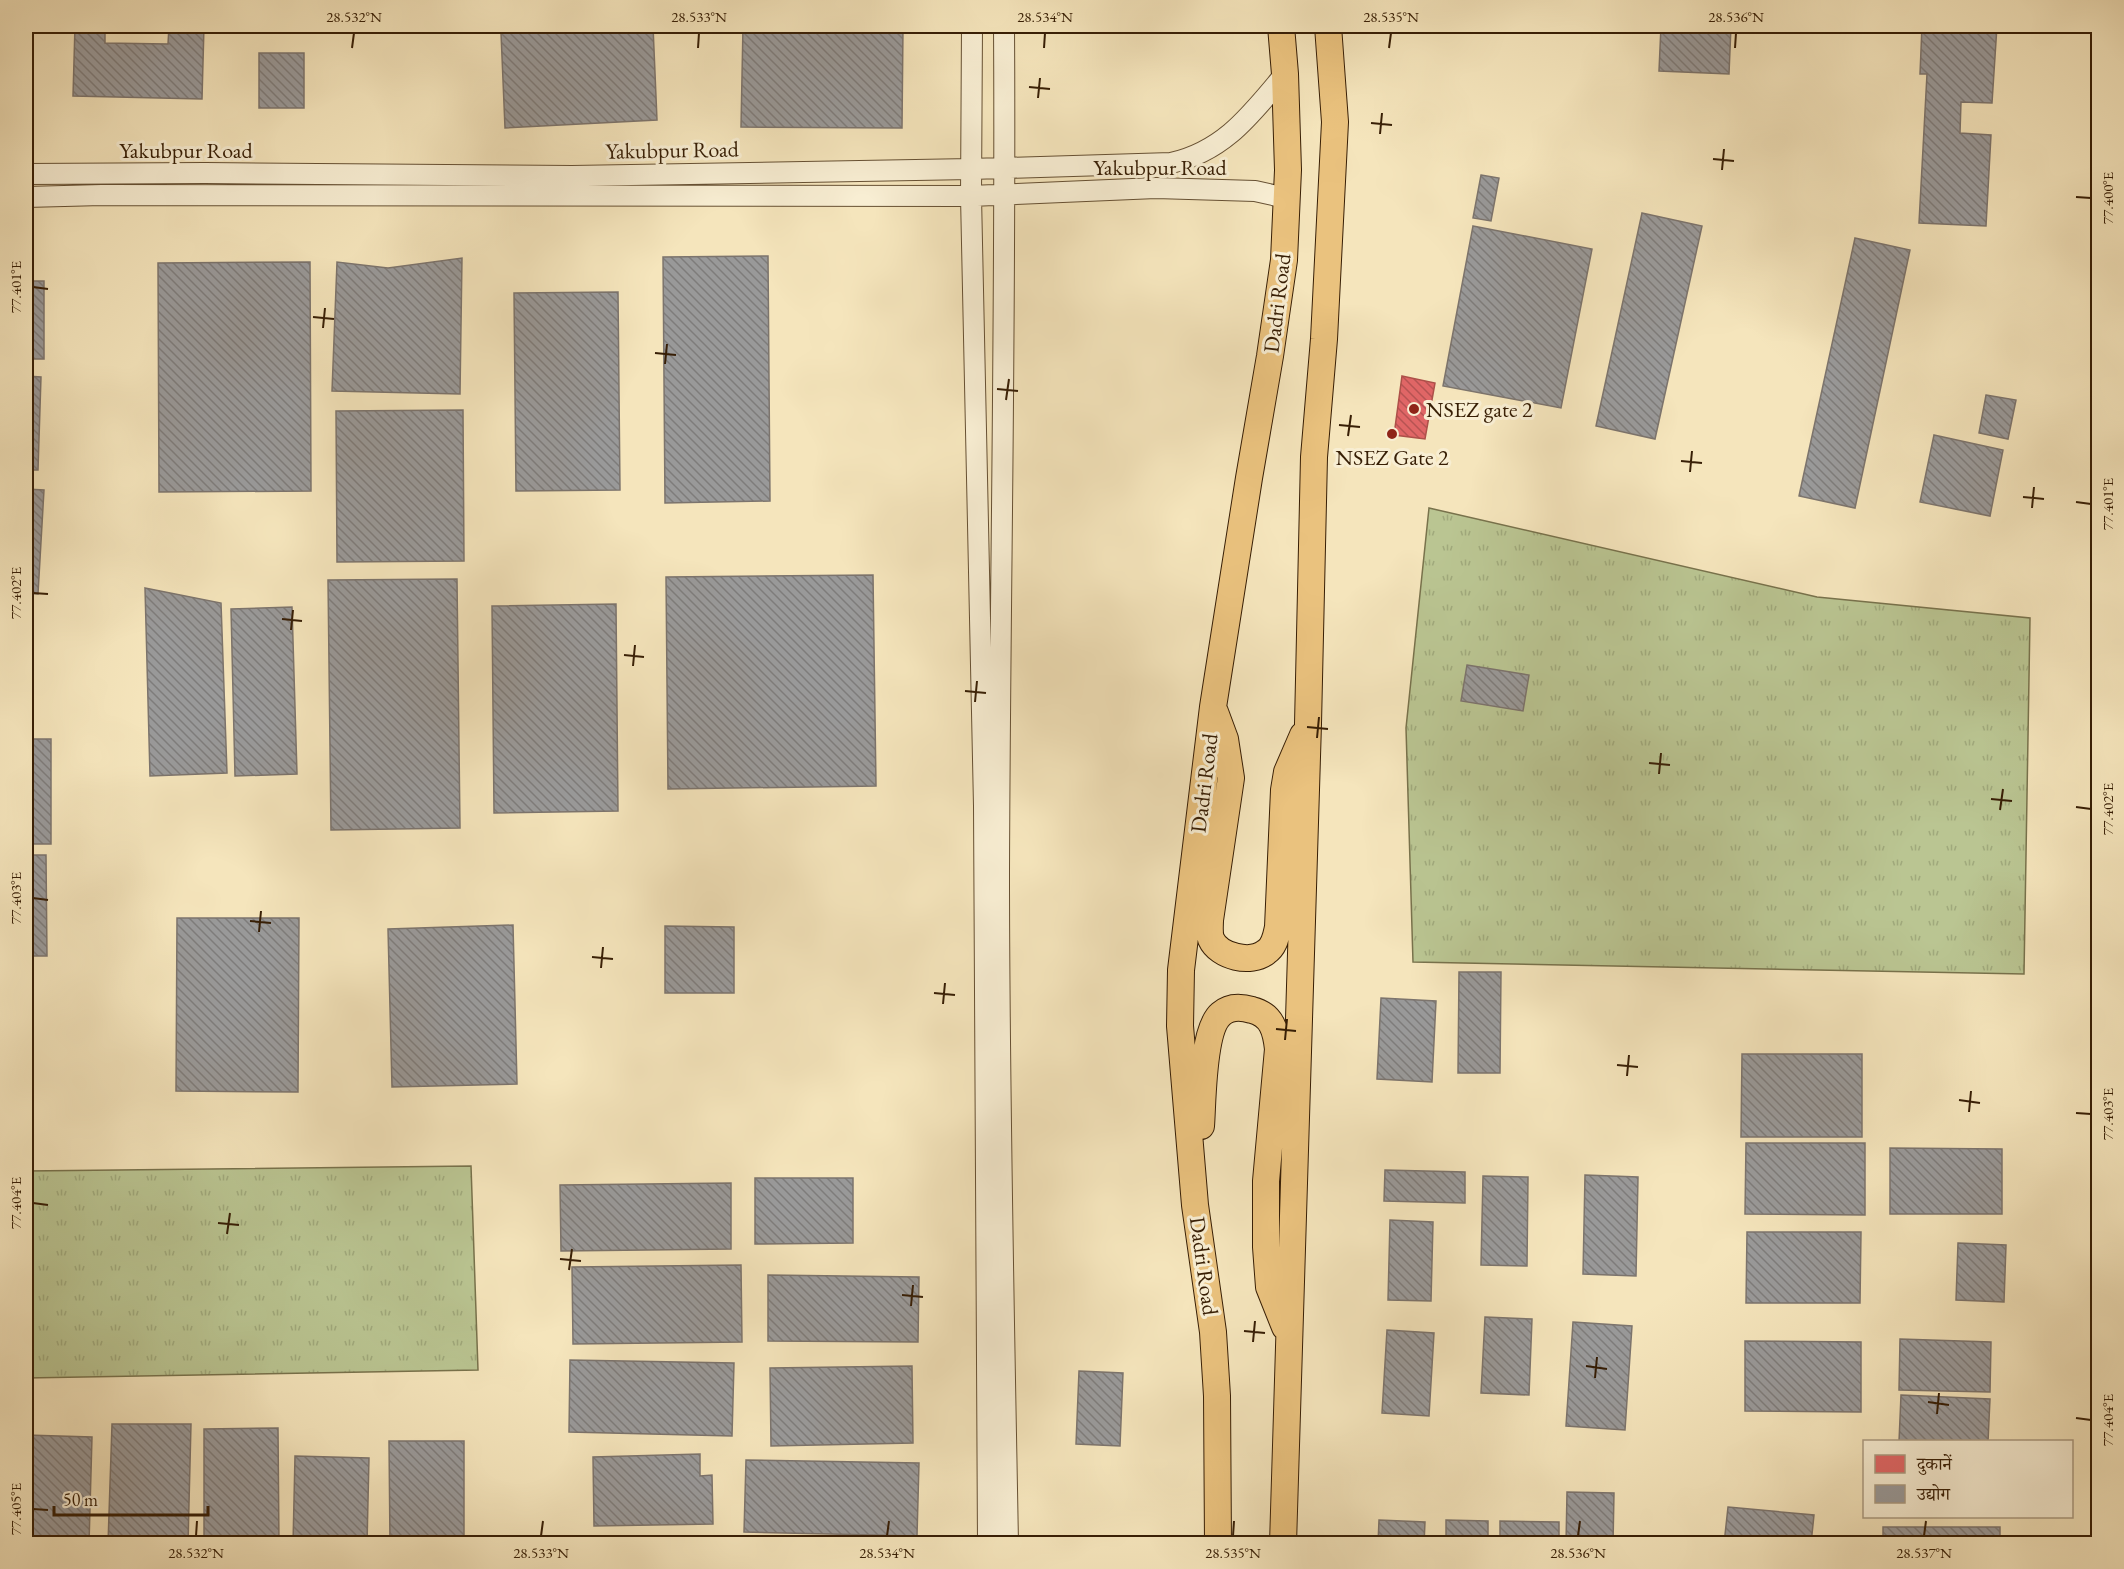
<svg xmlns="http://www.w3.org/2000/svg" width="2124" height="1569" font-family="'EB Garamond','Noto Serif Devanagari',serif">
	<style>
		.park { fill: url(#park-tufts); stroke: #78724c; stroke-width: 1.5 }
		.shops { fill: url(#shops-back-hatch); stroke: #ad5049; stroke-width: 1.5 }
		.industry { fill: url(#industry-back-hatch); stroke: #7c746d; stroke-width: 1.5 }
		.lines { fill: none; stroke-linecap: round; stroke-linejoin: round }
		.minor-casing { stroke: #665033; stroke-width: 22 }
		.major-casing { stroke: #371e05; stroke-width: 28 }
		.minor { stroke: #f8eed3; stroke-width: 20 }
		.major { stroke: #eac27e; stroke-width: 26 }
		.ticks { fill: none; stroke: #371e05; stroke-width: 2 }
		.poi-dot { fill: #8f2418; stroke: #f8eed3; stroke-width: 2 }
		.labels { text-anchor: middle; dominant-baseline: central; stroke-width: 6; stroke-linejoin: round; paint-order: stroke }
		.street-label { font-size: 22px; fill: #371e05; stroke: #f8eed3 }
		.poi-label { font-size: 22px; fill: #371e05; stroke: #f8eed3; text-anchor: start }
		.neatline { fill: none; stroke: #371e05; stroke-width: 2 }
		.ticks-label { font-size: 15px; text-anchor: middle; fill: #371e05 }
	</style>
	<defs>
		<pattern id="park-tufts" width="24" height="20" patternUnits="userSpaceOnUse" patternTransform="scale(1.5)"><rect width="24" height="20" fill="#bac592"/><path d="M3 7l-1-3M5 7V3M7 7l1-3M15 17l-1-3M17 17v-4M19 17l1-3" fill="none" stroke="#a0a97c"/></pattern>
		<pattern id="shops-back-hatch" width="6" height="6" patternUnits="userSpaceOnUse" patternTransform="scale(1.5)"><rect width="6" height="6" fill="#e06666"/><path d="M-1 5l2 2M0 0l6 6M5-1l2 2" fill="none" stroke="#b65352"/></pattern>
		<pattern id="industry-back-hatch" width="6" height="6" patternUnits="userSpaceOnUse" patternTransform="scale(1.5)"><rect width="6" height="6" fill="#999"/><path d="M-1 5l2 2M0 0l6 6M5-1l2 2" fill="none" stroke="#7e7c7b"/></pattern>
	</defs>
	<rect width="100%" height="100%" fill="#f5e5bc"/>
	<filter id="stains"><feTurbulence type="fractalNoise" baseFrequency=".00333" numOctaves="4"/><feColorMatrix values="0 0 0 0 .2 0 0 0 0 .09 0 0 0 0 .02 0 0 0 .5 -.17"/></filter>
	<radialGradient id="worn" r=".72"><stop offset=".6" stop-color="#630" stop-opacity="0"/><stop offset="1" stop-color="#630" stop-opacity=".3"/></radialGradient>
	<!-- park -->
	<path class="park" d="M1429,508L1817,597L2030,618L2024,974L1413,962L1406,728Z
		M471,1166L478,1370L26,1378V1171Z"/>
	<!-- shops -->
	<path class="shops" d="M1402,376L1435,383L1425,439L1394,435Z"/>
	<!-- industry -->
	<path class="industry" d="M75,26H105V43L168,44L169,26H204L202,99L73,96Z
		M653,26L657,120L505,128L501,33Z
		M743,26L903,28L902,128L741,127Z
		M1661,26H1731L1729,74L1659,71Z
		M1922,26H1997L1992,103L1961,102L1960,133L1991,135L1986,226L1919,223L1927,74H1920Z
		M259,53H304V108H259Z
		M1481,175L1499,178L1491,221L1473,218Z
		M1642,213L1702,226L1655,439L1596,426Z
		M1473,226L1592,249L1561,408L1443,386Z
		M1855,238L1910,250L1855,508L1799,496Z
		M768,256L770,501L665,503L663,257Z
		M462,258L460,394L332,391L337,262L388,268Z
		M310,262L311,491L159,492L158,263Z
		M26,281H44V359H26Z
		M618,292L620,490L516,491L514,293Z
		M26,376L41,377L38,470H26Z
		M1986,395L2016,400L2008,439L1979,433Z
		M463,410L464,561L337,562L336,411Z
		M1934,435L2003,450L1990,516L1920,502Z
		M26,489L44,490L38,594L26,593Z
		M873,575L876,786L668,789L666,577Z
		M457,579L460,828L331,830L328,580Z
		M145,588L221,603L227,773L150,776Z
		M616,604L618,811L494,813L492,606Z
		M292,607L297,774L235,776L231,609Z
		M1467,665L1529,675L1523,711L1461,701Z
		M26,723H30V739H51V844H26Z
		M26,855H46L47,956H26Z
		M177,918H299L298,1092L176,1091Z
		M513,925L517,1084L392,1087L388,929Z
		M665,926L734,927V993H665Z
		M1459,972H1501L1500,1073H1458Z
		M1381,998L1436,1001L1432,1082L1377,1079Z
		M1742,1054H1862V1137H1741Z
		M1746,1143H1865V1215L1745,1214Z
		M1890,1148L2002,1149V1214H1890Z
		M1385,1170L1465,1172V1203L1384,1201Z
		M1585,1175L1638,1177L1636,1276L1583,1274Z
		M1483,1176L1528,1177L1527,1266L1481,1265Z
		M755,1178H853V1243L755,1244Z
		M731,1183V1249L561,1251L560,1185Z
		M1390,1220L1433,1222L1431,1301L1388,1300Z
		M1747,1232H1861L1860,1303H1746Z
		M1958,1243L2006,1245L2004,1302L1956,1300Z
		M741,1265L742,1342L573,1344L572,1267Z
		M768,1275L919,1277L918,1342L768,1341Z
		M1485,1317L1532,1319L1529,1395L1481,1393Z
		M1573,1322L1632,1326L1625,1430L1566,1426Z
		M1387,1330L1434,1333L1429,1416L1382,1413Z
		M1900,1339L1991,1342L1990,1392L1899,1390Z
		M1745,1341L1861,1342V1412L1745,1411Z
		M570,1360L734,1363L732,1436L569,1432Z
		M912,1366L913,1443L771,1446L770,1368Z
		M1079,1371L1123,1373L1120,1446L1076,1444Z
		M1901,1395L1990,1399L1988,1442H1899Z
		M112,1424H191L188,1544H108Z
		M278,1428L279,1544H204V1429Z
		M26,1435L92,1437L89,1544H26Z
		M389,1441H464V1544H390Z
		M700,1454V1476L712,1475L713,1524L594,1526L593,1457Z
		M295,1456L369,1458L367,1544H293Z
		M746,1460L919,1463L917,1536L744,1532Z
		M1567,1492L1614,1493L1613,1544H1566Z
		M1728,1507L1814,1515L1811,1544H1724Z
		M1379,1520L1425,1522L1424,1544H1378Z
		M1446,1520L1488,1521V1544H1446Z
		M1500,1521L1559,1522V1544H1500Z
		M1883,1527H2000V1544H1883Z"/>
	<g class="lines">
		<!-- minor casing -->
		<g class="minor-casing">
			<path id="minor" d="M972,26L971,196L984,806L988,1544
				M1004,26C1006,308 1000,590 999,872C999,1096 1004,1320 1008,1544
				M26,174L205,173L572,176L971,169L1171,163C1225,151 1252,113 1285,74
				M26,197L102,195L971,196L1156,188L1255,191L1286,198"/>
		</g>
		<!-- major casing -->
		<g class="major-casing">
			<path id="major" d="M1215,712L1225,739L1231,778L1210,920C1210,926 1209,933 1211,939C1219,957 1251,964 1266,952C1275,946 1276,936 1278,927L1284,790L1287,772L1303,735
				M1201,1126C1203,1101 1202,1030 1221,1014C1230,1006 1242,1007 1252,1010C1272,1015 1276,1031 1278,1049L1266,1181V1247L1269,1287L1285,1327
				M1218,1544L1217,1396L1213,1332L1195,1205L1180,1026L1181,970L1213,707L1249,478L1270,356L1284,260L1288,170L1285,74L1281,26
				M1283,1544L1308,724L1314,457L1324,339L1335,122L1328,26"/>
		</g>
		<!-- minor -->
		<use href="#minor" class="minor"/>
		<!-- major -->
		<use href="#major" class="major"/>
	</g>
	<!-- ticks -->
	<path class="ticks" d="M352,48L354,33M698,48L699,33M1044,48L1045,33M1389,48L1391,33M1735,48L1736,33M1029,87L1050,89M1038,98L1040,78M1371,123L1392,125M1380,134L1382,113M1713,159L1734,161M1722,170L1724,149M2076,197L2091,198M33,287L48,289M313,317L334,319M323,328L325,308M655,353L676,355M665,364L667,344M997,389L1018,391M1006,400L1009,379M1339,425L1360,427M1348,436L1351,415M1681,461L1702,463M1690,472L1692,451M2023,497L2044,499M2076,502L2091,504M2032,508L2034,487M33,593L48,594M282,619L302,621M291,630L293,610M624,655L644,657M633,666L635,645M965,691L986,693M975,702L977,681M1307,727L1328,729M1317,738L1319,717M1649,763L1670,765M1659,774L1661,753M1991,799L2012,801M2076,807L2091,809M2000,810L2003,789M33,898L48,900M250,921L271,923M259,932L261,911M592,957L613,959M601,968L603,947M934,993L955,995M943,1004L945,983M1276,1029L1296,1031M1285,1040L1287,1019M1617,1065L1638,1067M1627,1076L1629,1055M1959,1100L1980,1103M1969,1112L1971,1091M2076,1113L2091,1114M33,1203L48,1205M218,1223L239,1225M227,1234L230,1213M560,1259L581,1261M569,1270L572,1249M902,1295L923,1297M911,1306L913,1285M1244,1331L1265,1333M1253,1342L1255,1321M1586,1366L1607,1369M1595,1378L1597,1357M1928,1402L1949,1405M1937,1414L1939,1393M2076,1418L2091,1420M33,1509L48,1510M196,1536L197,1521M541,1536L543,1521M887,1536L889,1521M1233,1536L1234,1521M1578,1536L1580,1521M1924,1536L1926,1521"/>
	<!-- markers -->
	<g class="poi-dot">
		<circle cx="1414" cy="409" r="6"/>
		<circle cx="1392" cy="434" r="6"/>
	</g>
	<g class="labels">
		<!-- street labels -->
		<g class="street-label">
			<text x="186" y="150">Yakubpur Road</text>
			<text transform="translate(672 150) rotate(-1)">Yakubpur Road</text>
			<text x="1160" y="167">Yakubpur Road</text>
			<text transform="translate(1277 303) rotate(-83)">Dadri Road</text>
			<text transform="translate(1204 783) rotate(-83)">Dadri Road</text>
			<text transform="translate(1204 1266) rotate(82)">Dadri Road</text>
		</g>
		<!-- poi labels -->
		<g class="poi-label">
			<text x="1426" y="409">NSEZ gate 2</text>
			<text x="1392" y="457" text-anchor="middle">NSEZ Gate 2</text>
		</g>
	</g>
	<!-- margin -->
	<rect width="2124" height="1569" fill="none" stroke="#f5e5bc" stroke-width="66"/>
	<!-- legend -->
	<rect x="1863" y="1440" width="210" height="78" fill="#f8eed3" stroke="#ab9b81" stroke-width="1.5"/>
	<rect x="1875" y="1455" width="30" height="18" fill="#e06666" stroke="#ab9b81" stroke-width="1.5"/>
	<text x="1917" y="1470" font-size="18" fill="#371e05">दुकानें</text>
	<rect x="1875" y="1485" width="30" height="18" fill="#999999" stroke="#ab9b81" stroke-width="1.5"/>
	<text x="1917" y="1500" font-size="18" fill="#371e05">उद्योग</text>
	<!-- scale -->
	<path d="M54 1506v9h154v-9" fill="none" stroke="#371e05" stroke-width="3"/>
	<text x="63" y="1506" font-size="18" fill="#371e05" stroke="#f8eed3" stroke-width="4.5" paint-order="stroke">50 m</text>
	<rect x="33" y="33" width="2058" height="1503" class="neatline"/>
	<g class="ticks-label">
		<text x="354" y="22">28.532°N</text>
		<text x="699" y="22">28.533°N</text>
		<text x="1045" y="22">28.534°N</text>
		<text x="1391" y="22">28.535°N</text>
		<text x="1736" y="22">28.536°N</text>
		<text transform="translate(2108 198) rotate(-90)" y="5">77.400°E</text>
		<text transform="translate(16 287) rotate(-90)" y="5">77.401°E</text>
		<text transform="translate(2108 504) rotate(-90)" y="5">77.401°E</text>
		<text transform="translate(16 593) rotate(-90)" y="5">77.402°E</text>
		<text transform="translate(2108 809) rotate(-90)" y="5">77.402°E</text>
		<text transform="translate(16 898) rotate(-90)" y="5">77.403°E</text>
		<text transform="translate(2108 1114) rotate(-90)" y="5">77.403°E</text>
		<text transform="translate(16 1203) rotate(-90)" y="5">77.404°E</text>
		<text transform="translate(2108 1420) rotate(-90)" y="5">77.404°E</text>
		<text transform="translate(16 1509) rotate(-90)" y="5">77.405°E</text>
		<text x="196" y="1558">28.532°N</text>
		<text x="541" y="1558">28.533°N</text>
		<text x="887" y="1558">28.534°N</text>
		<text x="1233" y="1558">28.535°N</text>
		<text x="1578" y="1558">28.536°N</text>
		<text x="1924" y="1558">28.537°N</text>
	</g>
	<rect width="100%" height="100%" filter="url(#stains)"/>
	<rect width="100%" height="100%" fill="url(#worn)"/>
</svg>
